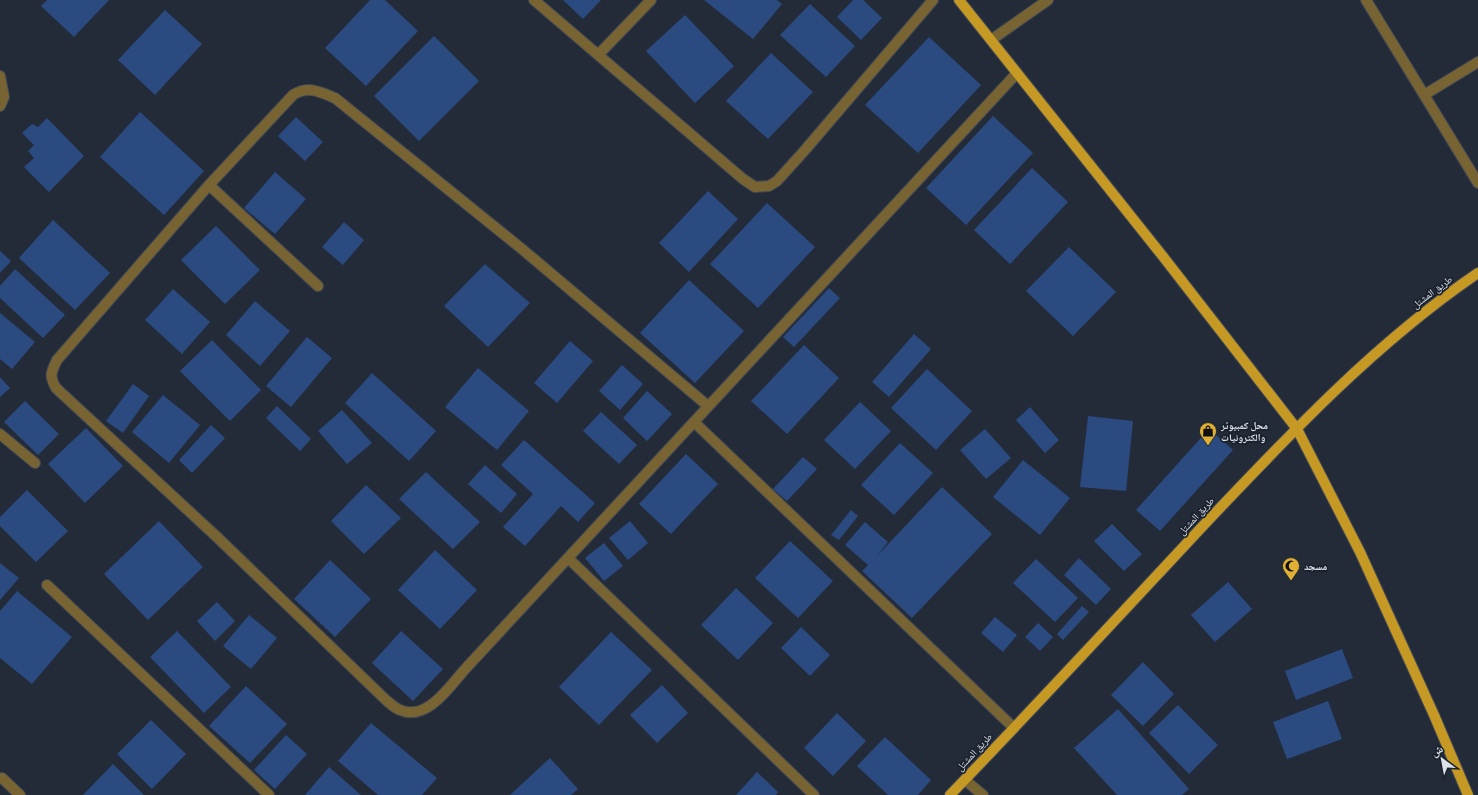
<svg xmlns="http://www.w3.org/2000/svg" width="1478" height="795" font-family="'PT Sans Narrow','Noto Naskh Arabic',sans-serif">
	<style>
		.building { fill: #2b4a80 }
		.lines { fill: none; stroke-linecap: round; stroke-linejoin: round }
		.minor-casing { stroke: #414855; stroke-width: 12 }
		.major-casing { stroke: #414855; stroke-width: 12 }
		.minor { stroke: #786333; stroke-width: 10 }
		.major { stroke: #c59924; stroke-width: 10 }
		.labels { text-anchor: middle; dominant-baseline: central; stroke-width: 3.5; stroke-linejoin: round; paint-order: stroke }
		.street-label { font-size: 10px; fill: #dce1ea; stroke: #1a222e }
		.poi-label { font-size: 10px; font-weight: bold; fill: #dce1ea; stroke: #1a222e; text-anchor: start }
	</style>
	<rect width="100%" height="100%" fill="#232b39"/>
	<!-- building -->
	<path class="building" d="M47,0H109L74,37L41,6Z
		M370,0H385L418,31L366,86L325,48Z
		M563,0H601L583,19Z
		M704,0H777L782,4L753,39Z
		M853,0H863L882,18L861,40L837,17Z
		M810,4L855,46L826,77L780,35Z
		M165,10L202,44L155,95L118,60Z
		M685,15L734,66L695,103L646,51Z
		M434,36L479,81L419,141L374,96Z
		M929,37L981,85L918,153L865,105Z
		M771,53L813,92L768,139L726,101Z
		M140,112L204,171L164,215L100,157Z
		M993,116L1033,153L966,225L926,188Z
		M296,117L323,142L305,161L278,136Z
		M47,118L84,156L49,192L24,167L34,158L28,151L34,145L22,133L32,124L38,127Z
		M1032,168L1068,202L1010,264L974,230Z
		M275,172L306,199L275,234L244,208Z
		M708,191L738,219L689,272L659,243Z
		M767,203L815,247L758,308L710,264Z
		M53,220L110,273L75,310L19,258Z
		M344,222L364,240L343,265L322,247Z
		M216,226L260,270L225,304L181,260Z
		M1069,247L1116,292L1073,336L1026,291Z
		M0,251L11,261L0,273Z
		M485,264L530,303L488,347L444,306Z
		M15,269L65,315L43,338L0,298V286Z
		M689,280L744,331L695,383L640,333Z
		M829,288L840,298L794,347L783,337Z
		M173,289L210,322L182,354L145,320Z
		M255,301L290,331L260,366L226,335Z
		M0,313L35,342L12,369L0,359Z
		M914,334L931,349L889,397L872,382Z
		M307,337L332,358L291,407L266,386Z
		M212,340L261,390L230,421L180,371Z
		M570,341L593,361L557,403L534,383Z
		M804,345L839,378L787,434L751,401Z
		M622,365L643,384L620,410L599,391Z
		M478,368L529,411L497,450L445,407Z
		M927,369L972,411L936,450L891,408Z
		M372,373L436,431L409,461L345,403Z
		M0,377L10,388L0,397Z
		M133,384L149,396L123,433L106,421Z
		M647,391L672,414L647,441L623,418Z
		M163,395L200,425L169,463L132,432Z
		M25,401L59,434L38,455L4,422Z
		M860,402L891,431L855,469L824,440Z
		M277,406L311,439L300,451L266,418Z
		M1030,407L1059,440L1045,453L1016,420Z
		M342,410L372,443L347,464L318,431Z
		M601,412L637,445L619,464L583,431Z
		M1088,416L1133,421L1126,491L1080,487Z
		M211,425L225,438L192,473L179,460Z
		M86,428L123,466L85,503L48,464Z
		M985,429L1011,458L986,479L960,450Z
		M1209,429L1233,450L1160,531L1136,510Z
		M524,440L595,503L578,522L561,506L525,546L503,527L533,494L501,465Z
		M900,443L933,473L894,515L861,485Z
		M686,454L718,484L671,534L639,504Z
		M803,457L817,469L787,501L773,489Z
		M1023,460L1070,498L1040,535L993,497Z
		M485,465L517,494L501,513L468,484Z
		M426,472L480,522L453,549L399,499Z
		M366,485L401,518L364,554L331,521Z
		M942,487L992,534L912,618L862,571L868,565L845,545L865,522L888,542L876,557Z
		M27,490L68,531L36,562L0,526V517Z
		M851,510L858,516L839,540L831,535Z
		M159,521L203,567L148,620L104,574Z
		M630,521L648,543L628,560L609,538Z
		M1112,524L1142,554L1124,571L1094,541Z
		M790,541L833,581L798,618L755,578Z
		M604,543L623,566L604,581L585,558Z
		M435,550L477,590L440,629L398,590Z
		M1079,558L1111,589L1096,605L1064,575Z
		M1036,559L1078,598L1055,622L1013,583Z
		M330,560L371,599L335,637L294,599Z
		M0,563L19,578L0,600Z
		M1228,582L1252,609L1215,642L1191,615Z
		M736,588L773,623L738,660L701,625Z
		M17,591L72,637L32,684L0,658V611Z
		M217,602L235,621L215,641L197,621Z
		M1082,606L1089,612L1063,640L1057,634Z
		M249,615L277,638L251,669L223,646Z
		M995,617L1017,635L1003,652L981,633Z
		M1038,623L1053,637L1040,651L1025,637Z
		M801,627L830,655L810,676L781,648Z
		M177,631L231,687L204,713L150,657Z
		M401,631L443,669L413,701L372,663Z
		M611,632L652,670L599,725L559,687Z
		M1342,649L1353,678L1296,700L1285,671Z
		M1143,662L1174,694L1143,726L1111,695Z
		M662,685L688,713L657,743L630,715Z
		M246,686L287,724L250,763L209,726Z
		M1328,701L1342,739L1287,759L1273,722Z
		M1178,705L1218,745L1189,774L1149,733Z
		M1118,709L1189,789L1182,795H1117L1074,748Z
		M837,713L866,741L833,776L804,748Z
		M151,720L186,754L152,789L117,754Z
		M371,723L437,778L422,795H378L338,761Z
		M286,735L307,754L275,789L254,770Z
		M885,737L931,780L918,795H888L857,766Z
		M550,758L578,789L571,795H510Z
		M113,764L144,795H83Z
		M329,767L361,795H305Z
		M757,772L778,792L776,795H736Z"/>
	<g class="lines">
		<!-- minor casing -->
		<g class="minor-casing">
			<path id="minor" d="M534,0L743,179L755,187L769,186L777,181L805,150L933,0
				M1366,0L1478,183
				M991,40L1048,0
				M598,55L651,0
				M0,76L4,97L0,106
				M1424,95L1478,62
				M209,185L318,286
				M708,406L522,249L335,98C320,92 308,85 293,95L209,185L57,360C51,372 49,376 56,388L218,538L387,701C391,704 395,708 400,710C428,722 451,684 467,667L1017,73
				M694,422L1014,728
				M0,434L35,463
				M568,558L814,795
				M47,585L269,795
				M2,778L20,795
				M965,780L983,795"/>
		</g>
		<!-- major casing -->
		<g class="major-casing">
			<path id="major" d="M959,0L1161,254L1297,429L1360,552L1434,715L1468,795
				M950,795C1035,707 1118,617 1201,528C1287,437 1374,344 1478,273"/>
		</g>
		<!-- minor -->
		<use href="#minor" class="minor"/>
		<!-- major -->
		<use href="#major" class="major"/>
	</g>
	<!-- icons -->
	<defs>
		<g id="shop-pin" transform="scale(0.9)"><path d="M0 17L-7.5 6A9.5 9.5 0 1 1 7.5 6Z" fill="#e0b034" stroke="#1a222e"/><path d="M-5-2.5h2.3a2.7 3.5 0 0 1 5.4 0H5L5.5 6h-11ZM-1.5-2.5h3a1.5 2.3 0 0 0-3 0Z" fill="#111"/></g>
		<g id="mosque-pin" transform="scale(0.9)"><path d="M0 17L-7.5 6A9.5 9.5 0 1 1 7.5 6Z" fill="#e0b034" stroke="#1a222e"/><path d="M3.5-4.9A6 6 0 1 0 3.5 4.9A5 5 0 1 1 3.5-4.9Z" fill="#111"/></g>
	</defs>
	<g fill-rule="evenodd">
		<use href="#shop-pin" x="1208" y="431"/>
		<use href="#mosque-pin" x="1291" y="566"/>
	</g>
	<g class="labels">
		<!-- street labels -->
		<g class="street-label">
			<text transform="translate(1432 292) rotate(-37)">طريق المشتل</text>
			<text transform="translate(1196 516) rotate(-47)">طريق المشتل</text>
			<text transform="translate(974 752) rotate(-47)">طريق المشتل</text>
		</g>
		<!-- poi labels -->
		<g class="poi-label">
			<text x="1221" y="425">محل كمبيوتر<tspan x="1221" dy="12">والكترونيات</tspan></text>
			<text x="1304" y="566">مسجد</text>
		</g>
	</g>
	<!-- north arrow -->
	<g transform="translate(1442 759) rotate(328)" stroke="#1a222e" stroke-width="3" paint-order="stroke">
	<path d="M0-3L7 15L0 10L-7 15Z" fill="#dce1ea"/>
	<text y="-6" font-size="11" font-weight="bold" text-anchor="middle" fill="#dce1ea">ش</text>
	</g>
</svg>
